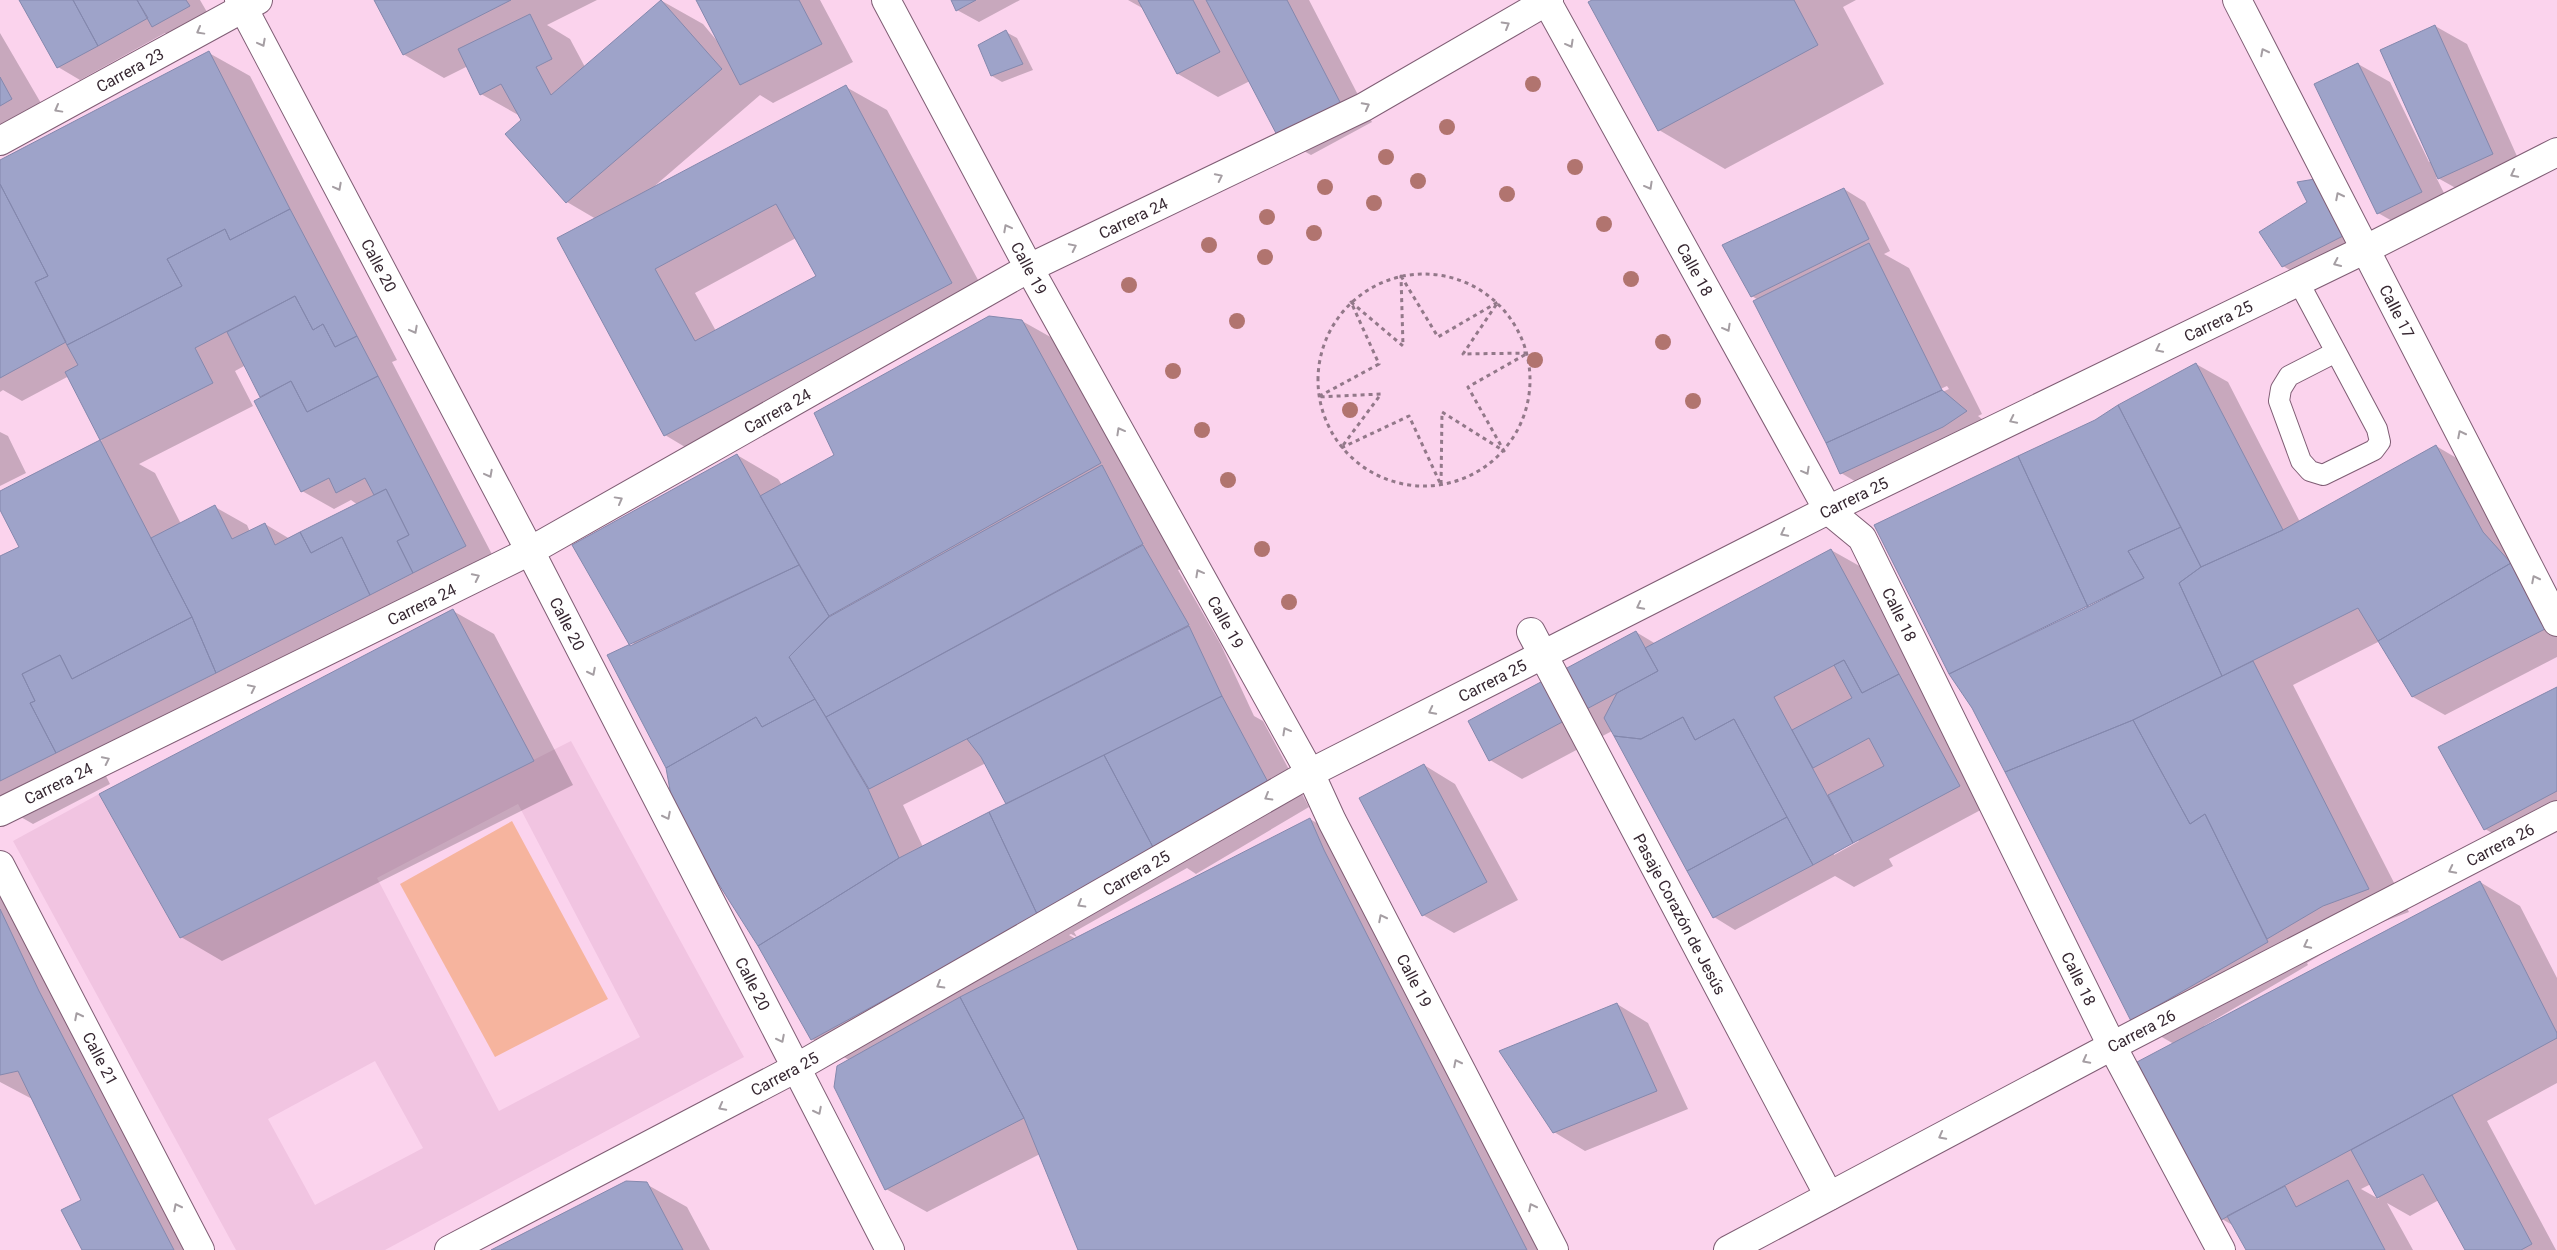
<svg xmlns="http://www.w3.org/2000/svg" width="2557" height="1250" font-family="Roboto,sans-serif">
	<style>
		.built { fill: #f1c4e1; fill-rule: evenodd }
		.green { fill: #f6b49e }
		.shadow { fill: #0003; fill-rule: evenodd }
		.building { fill: #9ea3c9; stroke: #8488ad; fill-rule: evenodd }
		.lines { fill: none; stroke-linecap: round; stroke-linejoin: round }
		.service-casing { stroke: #7f5d74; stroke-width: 22 }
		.pedestrian-casing { stroke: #7f5d74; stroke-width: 30 }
		.minor-casing { stroke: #7f5d74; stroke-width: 30 }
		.tertiary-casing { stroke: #7f5d74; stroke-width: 30 }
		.path { stroke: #927889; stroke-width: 3; stroke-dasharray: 4 4; stroke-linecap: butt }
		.service { stroke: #fff; stroke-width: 20 }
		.pedestrian { stroke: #fff; stroke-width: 28 }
		.minor { stroke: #fff; stroke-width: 28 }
		.tertiary { stroke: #fff; stroke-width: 28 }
		.tree { fill: #b1746f }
		.oneway { stroke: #a59ea3 }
		.labels { text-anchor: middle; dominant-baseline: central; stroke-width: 4.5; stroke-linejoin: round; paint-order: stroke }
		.street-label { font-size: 16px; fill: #372832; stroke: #fff }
	</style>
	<rect width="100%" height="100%" fill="#fbd3ed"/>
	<!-- built -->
	<path class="built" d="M571,741L744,1057L385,1250H236L13,841L99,794L180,938ZM518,804L640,1037L499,1111L377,878ZM375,1061L423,1148L315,1205L268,1119Z"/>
	<!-- green -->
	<path class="green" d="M512,821L608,999L495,1057L400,884Z"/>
	<!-- shadow -->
	<path class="shadow" d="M20,0H200L211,19L175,39L165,33L80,80L58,67Z
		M376,0H597L547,25L570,39L585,67L662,1L703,24L718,42L697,0H820L853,62L773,103L760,95L650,190L846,87L887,110L992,306L705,459L665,435L596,219L567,202L507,134L522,121L520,116L481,94L468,66L444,78L403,54ZM796,238L818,276L716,331L695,293Z
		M952,0H1020L979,22L957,10Z
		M1128,0H1309L1372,122L1311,155L1279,137L1250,81L1218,97L1178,74L1144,9Z
		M1595,0H1856L1843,7L1884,84L1725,169L1659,130Z
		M2435,26L2467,44L2524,172L2470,196L2436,177L2453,211L2410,231L2378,213L2358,64L2390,82L2429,162L2431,161Z
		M1006,32L1017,38L1033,70L1002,82L992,76Z
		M0,33L52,122L0,151Z
		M209,53L250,76L397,360L392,362L497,564L100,764L110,784L33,824L0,805V558L20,547L0,508V493L102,440L69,376L22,401L3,390L0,392V161ZM246,365L262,397L302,491L334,509L351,500L358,505L290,539L265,524L250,532L247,525L215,507L181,524L155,473L139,464L253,406L235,371Z
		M1844,189L1865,202L1890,251L1884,254L1909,268L1982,414L1978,416L1987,423L1863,486L1841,473L1758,300L1752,296ZM1947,386L1949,389L1848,434V432Z
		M2337,193L2366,247L2304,279L2283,266Z
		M1022,321L1063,344L1183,568L1178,570L1221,645L1254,716L1263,721L1309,807L1196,874L1187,868L1074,932L1077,937L1071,934L1069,935L1081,942L1310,819L1342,838L1547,1250H1079L1040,1154L927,1212L886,1189L849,1060L812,1039L667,768L632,646L737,455L778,479L782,485L836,456ZM986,763L1008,804L923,847L903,805Z
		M2196,364L2228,382L2300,522L2436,446L2477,470L2557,609V657L2445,715L2413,697L2380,641L2293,685L2409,912L2364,929L2307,963L2308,965L2204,1026L2205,1028L2480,882L2520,906L2557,978V1083L2487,1121L2556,1250H2466L2439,1200L2410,1216L2387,1203L2413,1250H2247L2234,1226L2222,1219L2174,1044L2132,1020L2095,421ZM2371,1184L2379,1199L2361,1189Z
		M0,432L8,436L26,473L0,486Z
		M1831,550L1872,573L1990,805L1889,859L1893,866L1854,887L1835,876L1735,930L1714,917L1612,731L1522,779L1490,760L1469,722L1636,632L1656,644ZM1858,839L1859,841L1834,855V852Z
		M453,611L494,634L573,785L222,961L181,937Z
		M2557,689V826L2517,847L2485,829Z
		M1424,765L1455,784L1518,900L1454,933L1423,915Z
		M0,888L202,1250H83V1200L34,1100L0,1082Z
		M1617,1004L1648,1023L1688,1109L1585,1151L1554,1132Z
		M646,1184L687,1207L710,1250H494Z"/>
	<!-- building -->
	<path class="building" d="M19,0H73L98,46L57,68Z
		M73,0H137L148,18L98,46Z
		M137,0H186L190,6L152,27Z
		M374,0H511L403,55Z
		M661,0L722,69L566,203L505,134L521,120L501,84L480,95L458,49L530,14L552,59L536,67L551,95Z
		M696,0H799L822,44L740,85Z
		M951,0H976L956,11Z
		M1138,0H1193L1220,52L1177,74Z
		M1206,0H1287L1341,104L1278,137Z
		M1592,0H1794L1818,45L1658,131L1588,2Z
		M2435,25L2493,154L2438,179L2380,50Z
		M1006,30L1023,64L991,76L978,45Z
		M209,51L290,209L230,240L225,229L167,259L182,286L67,345L35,282L48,276L0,184V160Z
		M2358,63L2422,192L2377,214L2314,84Z
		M0,77L12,99L0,106Z
		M846,85L952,283L664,436L557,238ZM776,204L816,276L695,341L655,269Z
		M2315,179L2345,235L2282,267L2259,232L2307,202L2297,182Z
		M0,184L48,276L35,282L66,342L0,378Z
		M1844,188L1869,239L1751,297L1722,245Z
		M290,209L357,336L335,347L323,324L313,330L295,296L195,348L213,383L100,440L65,372L78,365L67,345L182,286L167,259L225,229L230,240Z
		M1869,243L1942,390L1826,443L1753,301Z
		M295,296L313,330L323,324L335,347L357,336L378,376L307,412L291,381L260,397L227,332Z
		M989,316L1022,320L1101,463L829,616L760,496L834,455L814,413Z
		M2196,363L2283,530L2201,567L2118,405Z
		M378,376L466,546L413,573L397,541L409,535L386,489L374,495L365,478L336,493L329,478L301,492L254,401L291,381L307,412Z
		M1942,390L1967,411L1943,427L1840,474L1826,443Z
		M2118,405L2181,527L2128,551L2144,578L2088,607L2018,456L2095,420Z
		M100,440L192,617L72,679L60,655L22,674L35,701L30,703L56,753L0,781V556L19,547L0,510V491Z
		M2436,445L2483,532L2511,563L2378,641L2358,608L2222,676L2179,583L2201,567L2283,530Z
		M737,454L799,565L630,646L572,545Z
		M2018,456L2088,607L1949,674L1874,525Z
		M1102,465L1143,544L826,717L789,657L829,617Z
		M386,489L409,535L397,541L413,573L370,595L342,537L311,553L300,532Z
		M215,505L232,539L265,523L275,545L300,532L311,553L342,537L370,595L216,673L192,617L151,538Z
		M2181,527L2201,567L2179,583L2222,676L2133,720L2005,772L1972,708L1949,674L2144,578L2128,551Z
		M1143,545L1189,625L869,789L826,717Z
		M1831,549L1899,674L1862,693L1844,660L1774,697L1853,843L1813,865L1734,719L1695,740L1683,717L1641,739L1614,736L1604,718L1617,693L1658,671L1645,648Z
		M2511,563L2547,628L2412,697L2378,641Z
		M799,565L829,616L789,657L815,699L762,727L756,717L666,768L607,655Z
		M453,609L534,761L180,938L99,794Z
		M192,617L216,673L56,753L30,703L35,701L22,674L60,655L72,679Z
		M1189,626L1222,696L1006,804L981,757L967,739Z
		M1636,631L1658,671L1489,761L1468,721Z
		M1844,660L1862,693L1899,674L1960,786L1853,843L1828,795L1884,766L1869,738L1813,768L1792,730L1852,698L1834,665Z
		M2253,661L2369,889L2323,906L2267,939L2205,814L2190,824L2133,720Z
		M2557,687V791L2484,830L2438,747Z
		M1222,696L1269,784L1155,851L1104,755Z
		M815,699L868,789L899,858L758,946L718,883L672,801L666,768L756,717L762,727Z
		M1683,717L1695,740L1734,719L1787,817L1687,871L1614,736L1641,739Z
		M2133,720L2190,824L2205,814L2268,942L2131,1021L2005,772Z
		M1104,755L1155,851L1038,916L989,812Z
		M1424,764L1487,882L1422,916L1359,798Z
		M989,812L1038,916L811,1040L758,946L899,858Z
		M1787,817L1813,865L1713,918L1687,871Z
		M1310,818L1324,850L1527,1250H1078L1024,1118L960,997Z
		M2480,881L2557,1033V1038L2221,1220L2137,1062Z
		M0,909L39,991L174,1250H82L61,1210L81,1200L18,1071L0,1075Z
		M960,997L1024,1118L885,1190L834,1087L837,1066Z
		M1617,1003L1657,1091L1553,1133L1499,1051Z
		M2452,1095L2532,1244L2521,1250H2465L2423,1174L2377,1198L2351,1150Z
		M2348,1180L2385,1250H2246L2227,1216L2285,1186L2296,1207Z
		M626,1181L647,1182L683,1250H491Z"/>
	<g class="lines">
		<!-- service casing -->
		<g class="service-casing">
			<path id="service" d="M2298,281L2336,352
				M2336,352L2377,429L2380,442L2374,450L2323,475L2310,471L2301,461L2279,401L2281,389L2289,376Z"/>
		</g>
		<!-- pedestrian casing -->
		<g class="pedestrian-casing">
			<g id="pedestrian">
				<path id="s1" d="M886,0L1029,268L1310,773L1332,821L1554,1250"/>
				<path id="s2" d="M1531,632L1829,1196"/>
			</g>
		</g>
		<!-- minor casing -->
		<g class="minor-casing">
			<g id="minor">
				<path id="s3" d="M239,0L530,551L890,1250"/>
				<path id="s4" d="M0,141L258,0"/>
				<path id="s5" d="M0,812L530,551L1029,268L1364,107L1549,0"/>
				<path id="s6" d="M0,865L200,1250"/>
				<path id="s7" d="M449,1250L796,1068L1310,773L1828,510L2366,249L2557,152"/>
				<path id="s8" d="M1728,1250L2112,1046L2557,815"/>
			</g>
		</g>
		<!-- tertiary casing -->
		<g class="tertiary-casing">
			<g id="tertiary">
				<path id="s9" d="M1546,0L1828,510L1862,538L2112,1046L2221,1250"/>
				<path id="s10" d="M2237,0L2557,622"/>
			</g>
		</g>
		<!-- path -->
		<path class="path" d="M1318 380a106 106 0 1 1 212 0a106 106 0 1 1-212 0Z
			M1401,276L1438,337L1498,302L1463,354L1528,353L1468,387L1504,451L1442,412L1441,485L1409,416L1341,448L1381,394L1318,397L1379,364L1351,302L1403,346Z"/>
		<!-- service -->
		<use href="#service" class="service"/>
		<!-- pedestrian -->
		<use href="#pedestrian" class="pedestrian"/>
		<!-- minor -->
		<use href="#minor" class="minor"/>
		<!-- tertiary -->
		<use href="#tertiary" class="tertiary"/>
	</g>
	<!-- trees -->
	<g class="tree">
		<circle cx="1533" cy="84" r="8"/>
		<circle cx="1447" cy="127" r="8"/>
		<circle cx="1386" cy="157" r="8"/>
		<circle cx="1575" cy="167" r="8"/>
		<circle cx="1418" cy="181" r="8"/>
		<circle cx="1325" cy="187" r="8"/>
		<circle cx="1507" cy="194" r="8"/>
		<circle cx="1374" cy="203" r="8"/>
		<circle cx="1267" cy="217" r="8"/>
		<circle cx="1604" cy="224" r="8"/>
		<circle cx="1314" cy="233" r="8"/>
		<circle cx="1209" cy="245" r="8"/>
		<circle cx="1265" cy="257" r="8"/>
		<circle cx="1631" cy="279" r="8"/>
		<circle cx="1129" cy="285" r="8"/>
		<circle cx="1237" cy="321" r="8"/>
		<circle cx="1663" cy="342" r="8"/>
		<circle cx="1535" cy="360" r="8"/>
		<circle cx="1173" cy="371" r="8"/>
		<circle cx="1693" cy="401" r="8"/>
		<circle cx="1350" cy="410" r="8"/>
		<circle cx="1202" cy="430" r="8"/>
		<circle cx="1228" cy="480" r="8"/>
		<circle cx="1262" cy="549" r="8"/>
		<circle cx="1289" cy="602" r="8"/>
	</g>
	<!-- one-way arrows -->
	<defs><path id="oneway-chevron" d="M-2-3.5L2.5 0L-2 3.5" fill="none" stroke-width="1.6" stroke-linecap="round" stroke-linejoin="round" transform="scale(1.25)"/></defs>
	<g class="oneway">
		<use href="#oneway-chevron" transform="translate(1506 25) rotate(-30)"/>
		<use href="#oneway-chevron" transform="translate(200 31) rotate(151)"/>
		<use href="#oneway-chevron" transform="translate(262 43) rotate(62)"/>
		<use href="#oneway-chevron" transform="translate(1570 44) rotate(61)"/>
		<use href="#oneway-chevron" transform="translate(2264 52) rotate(-117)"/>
		<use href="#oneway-chevron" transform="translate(1366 106) rotate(-28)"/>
		<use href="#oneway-chevron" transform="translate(58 109) rotate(151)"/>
		<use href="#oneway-chevron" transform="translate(2514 174) rotate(153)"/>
		<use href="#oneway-chevron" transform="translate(1219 177) rotate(-26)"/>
		<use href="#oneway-chevron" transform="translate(1649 186) rotate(61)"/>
		<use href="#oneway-chevron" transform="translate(338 187) rotate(62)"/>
		<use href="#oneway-chevron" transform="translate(2339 196) rotate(-117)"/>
		<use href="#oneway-chevron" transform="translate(1007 228) rotate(-118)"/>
		<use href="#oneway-chevron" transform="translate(1073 247) rotate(-26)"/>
		<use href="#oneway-chevron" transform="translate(2337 263) rotate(155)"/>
		<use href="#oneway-chevron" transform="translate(1727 328) rotate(61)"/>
		<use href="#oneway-chevron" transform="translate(414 330) rotate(62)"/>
		<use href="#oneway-chevron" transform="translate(2159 349) rotate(154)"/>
		<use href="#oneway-chevron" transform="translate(2013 420) rotate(154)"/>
		<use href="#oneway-chevron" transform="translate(1120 431) rotate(-119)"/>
		<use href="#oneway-chevron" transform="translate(2461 434) rotate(-117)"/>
		<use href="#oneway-chevron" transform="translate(1806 471) rotate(61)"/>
		<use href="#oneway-chevron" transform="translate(489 474) rotate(62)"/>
		<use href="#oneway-chevron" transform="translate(619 500) rotate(-29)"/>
		<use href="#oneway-chevron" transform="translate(1784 533) rotate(153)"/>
		<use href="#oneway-chevron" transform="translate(1199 573) rotate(-119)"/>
		<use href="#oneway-chevron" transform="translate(476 577) rotate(-26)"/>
		<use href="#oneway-chevron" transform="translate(2535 579) rotate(-117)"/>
		<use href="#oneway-chevron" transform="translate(1640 606) rotate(153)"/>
		<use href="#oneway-chevron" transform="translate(592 672) rotate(63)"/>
		<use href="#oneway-chevron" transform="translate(252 688) rotate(-26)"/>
		<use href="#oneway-chevron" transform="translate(1432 711) rotate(153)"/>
		<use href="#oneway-chevron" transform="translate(1286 731) rotate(-119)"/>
		<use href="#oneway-chevron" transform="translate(106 760) rotate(-26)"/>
		<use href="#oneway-chevron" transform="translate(1268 797) rotate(150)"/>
		<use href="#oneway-chevron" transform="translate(667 816) rotate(63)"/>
		<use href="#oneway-chevron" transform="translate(2452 870) rotate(153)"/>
		<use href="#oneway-chevron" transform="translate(1081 904) rotate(150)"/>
		<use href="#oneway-chevron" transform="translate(1382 918) rotate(-117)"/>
		<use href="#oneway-chevron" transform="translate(2307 945) rotate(153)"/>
		<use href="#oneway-chevron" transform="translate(940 985) rotate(150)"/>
		<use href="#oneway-chevron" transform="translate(78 1016) rotate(-117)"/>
		<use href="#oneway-chevron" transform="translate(781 1039) rotate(63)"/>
		<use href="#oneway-chevron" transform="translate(2086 1060) rotate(152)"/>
		<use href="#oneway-chevron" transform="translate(1457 1063) rotate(-117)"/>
		<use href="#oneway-chevron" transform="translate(722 1107) rotate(152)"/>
		<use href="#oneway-chevron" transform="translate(818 1111) rotate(63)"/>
		<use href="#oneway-chevron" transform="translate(1942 1136) rotate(152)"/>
		<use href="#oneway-chevron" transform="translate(177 1207) rotate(-117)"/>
		<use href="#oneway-chevron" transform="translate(1532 1207) rotate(-117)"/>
	</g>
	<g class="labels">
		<!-- street labels -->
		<g class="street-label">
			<text stroke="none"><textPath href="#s4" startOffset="148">Carrera 23</textPath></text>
			<text stroke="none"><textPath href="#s5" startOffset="1280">Carrera 24</textPath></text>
			<text stroke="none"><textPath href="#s3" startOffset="300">Calle 20</textPath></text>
			<text stroke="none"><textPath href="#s1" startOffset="304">Calle 19</textPath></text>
			<text stroke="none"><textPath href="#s9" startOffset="308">Calle 18</textPath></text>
			<text stroke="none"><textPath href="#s10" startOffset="350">Calle 17</textPath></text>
			<text stroke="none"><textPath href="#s7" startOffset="1999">Carrera 25</textPath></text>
			<text stroke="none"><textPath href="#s5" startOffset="875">Carrera 24</textPath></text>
			<text stroke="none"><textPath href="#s7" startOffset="1594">Carrera 25</textPath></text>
			<text stroke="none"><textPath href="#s5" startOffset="470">Carrera 24</textPath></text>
			<text stroke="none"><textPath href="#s9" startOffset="712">Calle 18</textPath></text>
			<text stroke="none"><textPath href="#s1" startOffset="709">Calle 19</textPath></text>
			<text stroke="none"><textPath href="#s3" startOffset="705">Calle 20</textPath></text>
			<text stroke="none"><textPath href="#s7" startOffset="1189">Carrera 25</textPath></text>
			<text stroke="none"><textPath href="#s5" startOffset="65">Carrera 24</textPath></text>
			<text stroke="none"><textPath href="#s8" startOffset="872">Carrera 26</textPath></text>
			<text stroke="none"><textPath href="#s7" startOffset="784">Carrera 25</textPath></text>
			<text stroke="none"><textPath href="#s2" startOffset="319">Pasaje Corazón de Jesús</textPath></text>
			<text stroke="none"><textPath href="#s9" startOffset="1118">Calle 18</textPath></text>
			<text stroke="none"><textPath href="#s1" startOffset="1114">Calle 19</textPath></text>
			<text stroke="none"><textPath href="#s3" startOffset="1110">Calle 20</textPath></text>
			<text stroke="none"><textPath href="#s8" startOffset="468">Carrera 26</textPath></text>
			<text stroke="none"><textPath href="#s6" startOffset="218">Calle 21</textPath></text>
			<text stroke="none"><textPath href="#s7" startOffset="379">Carrera 25</textPath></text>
		</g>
	</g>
</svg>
